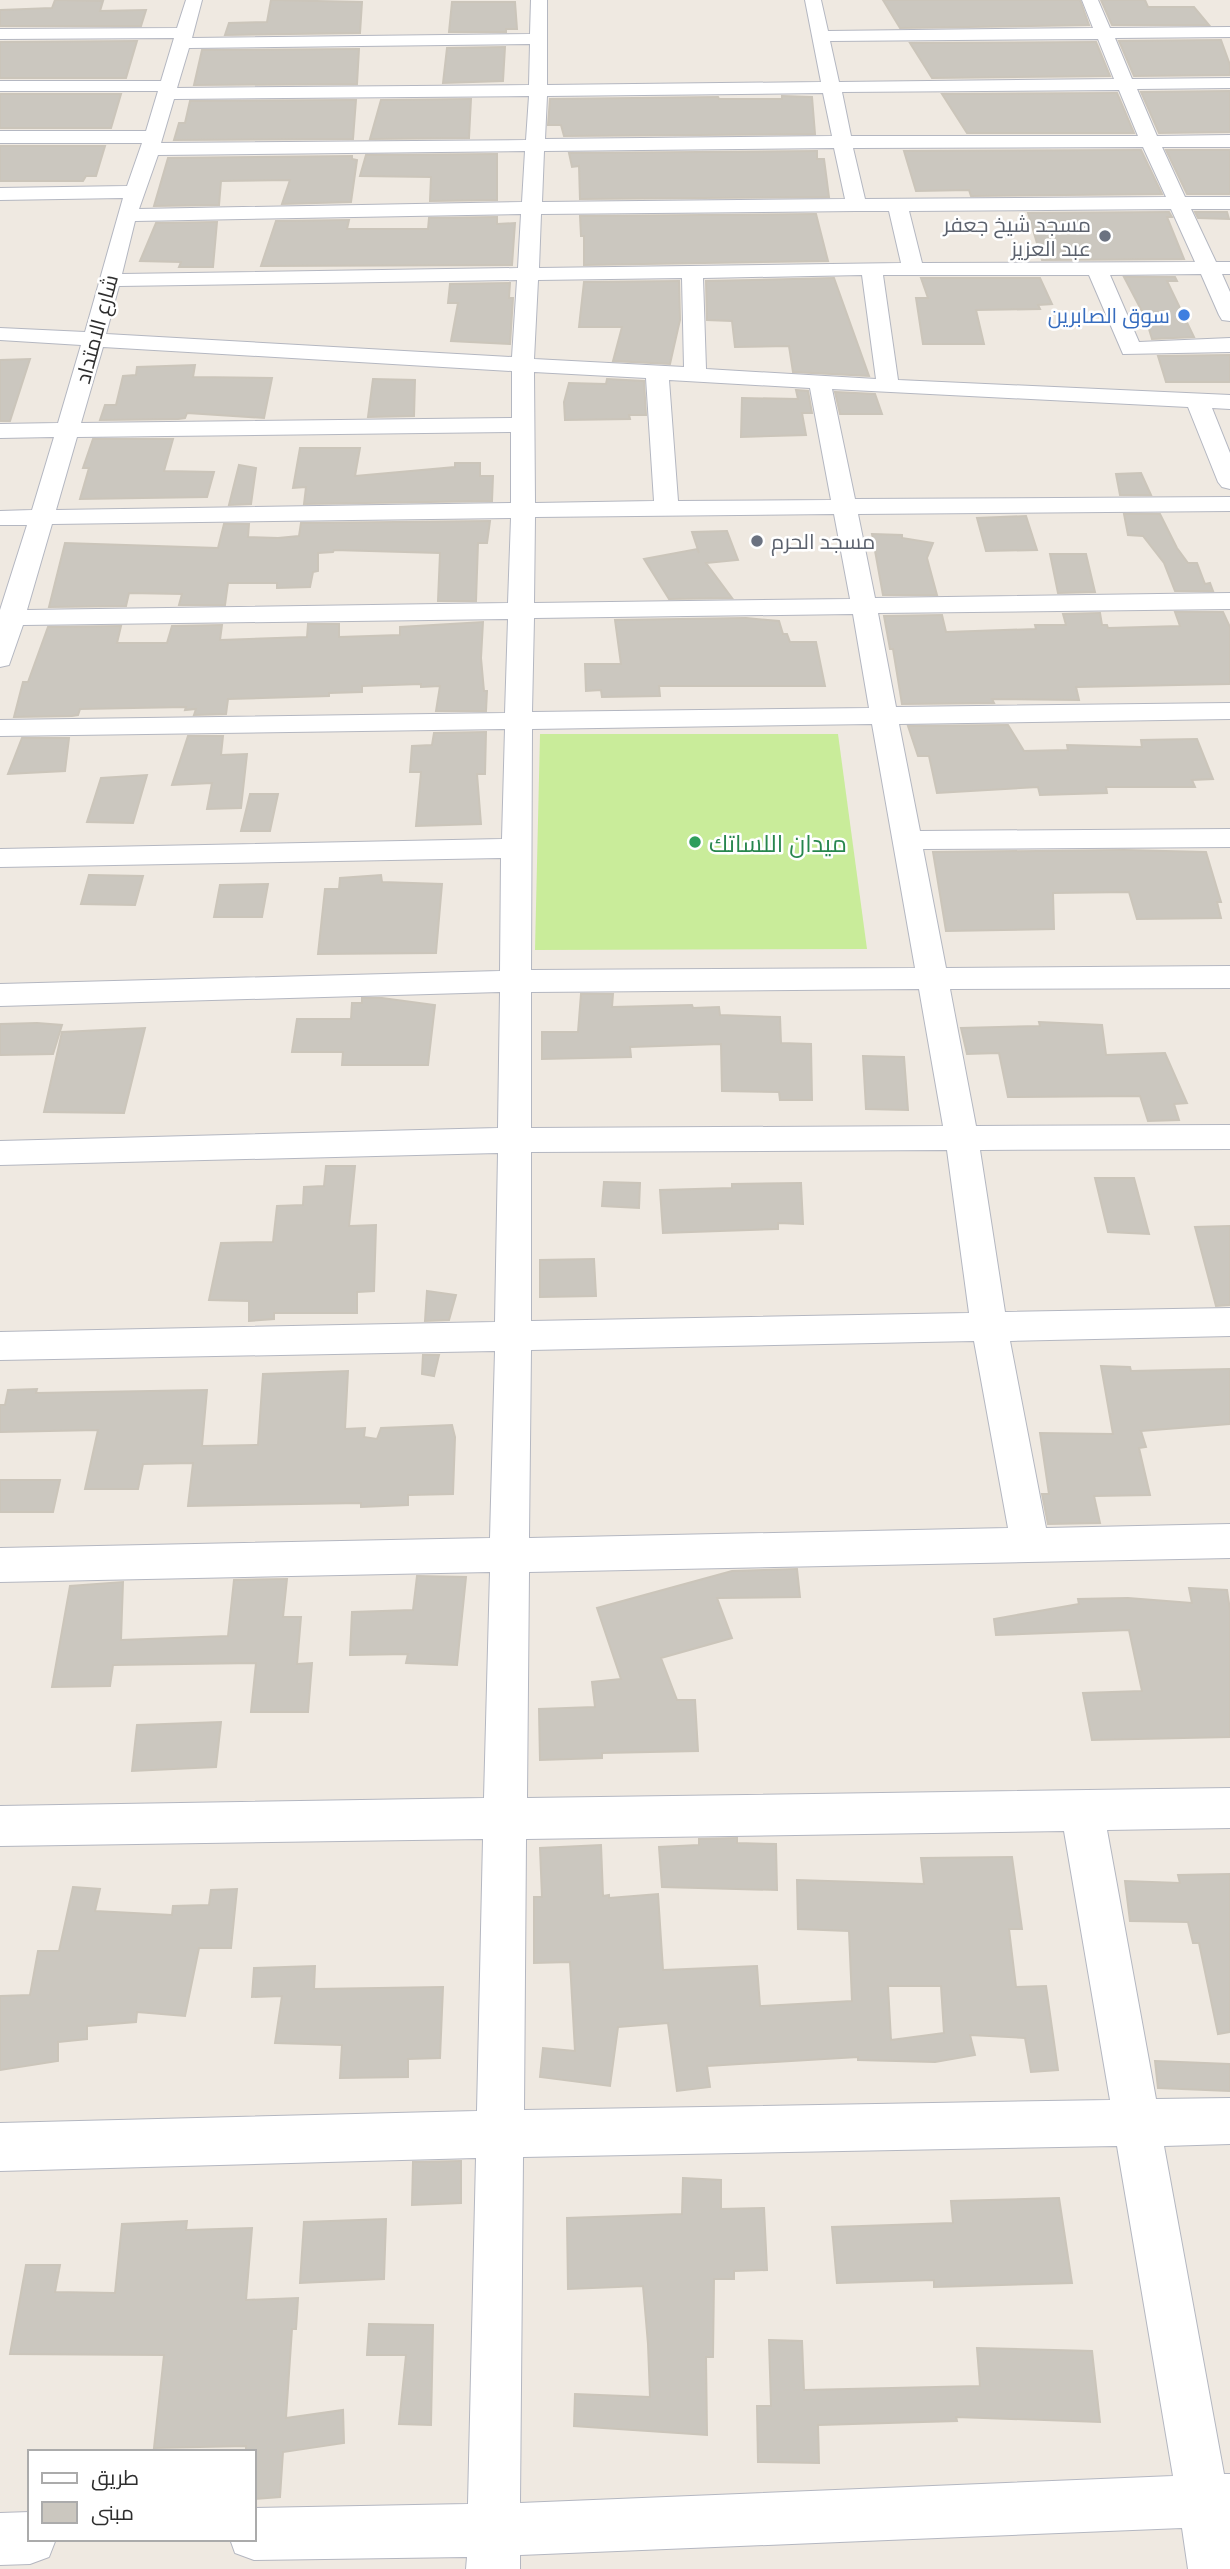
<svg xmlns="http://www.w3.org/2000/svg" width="1230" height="2569" font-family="'Golos Text',Cairo,sans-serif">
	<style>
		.pitch { fill: #c9ec9a }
		.building { fill: #cbc7bf; stroke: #cbc5ba; stroke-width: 2; fill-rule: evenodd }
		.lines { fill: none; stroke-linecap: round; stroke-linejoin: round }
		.minor-casing { stroke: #b4b7c1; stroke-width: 2 }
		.minor { fill: #fff; fill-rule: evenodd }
		.worship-dot { fill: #6b7280; stroke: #fff; stroke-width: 2.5 }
		.shop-dot { fill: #3f7fe0; stroke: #fff; stroke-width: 2.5 }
		.leisure-dot { fill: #2e9e5b; stroke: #fff; stroke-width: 2.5 }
		.labels { text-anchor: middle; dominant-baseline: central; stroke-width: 5; stroke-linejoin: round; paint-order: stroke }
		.far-worship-label { font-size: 21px; fill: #5b616d; stroke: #fff; text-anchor: end }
		.far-shop-label { font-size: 21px; fill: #366cbe; stroke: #fff; text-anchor: end }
		.far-street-label { font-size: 21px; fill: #2e2e2e; stroke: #fff }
		.leisure-label { font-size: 24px; fill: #27864d; stroke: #fff; text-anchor: start }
	</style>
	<rect width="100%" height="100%" fill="#efe9e1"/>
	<!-- pitch -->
	<path class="pitch" d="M540,734H838L867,949L535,950Z"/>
	<!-- building -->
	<path class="building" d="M55,0L103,1L100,11L146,10L141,26H0V10L52,8Z
		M271,0L362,2L360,33L225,35L229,23L267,22Z
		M883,0H1080L1089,25L900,28Z
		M1101,0H1145L1148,7H1194L1209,25H1112Z
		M452,2H515L517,29H506V32H449Z
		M1221,40L1230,65V75L1134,76L1119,41Z
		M137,41L126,78H0V42Z
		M1096,42L1110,76L932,78L910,43Z
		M505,47L503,81L443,83L447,48Z
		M359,49L357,84L194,85L202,50Z
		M1230,91V132L1159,133L1141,92Z
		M1117,93L1134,133H967L942,94Z
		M0,94H121L111,128H0Z
		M782,96L812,97L815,134L564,136L561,125H548L550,99L718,97L719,99H782Z
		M471,99L469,138L370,139L381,100Z
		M356,100L353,139L174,140L179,123H185L190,101Z
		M0,146H105L96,176H86L83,181H0Z
		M1141,150L1162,194L971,196L969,190L916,191L904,151Z
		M1166,150H1230V194H1187Z
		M817,151V159H824L829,197L580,199L579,166L572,167L569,153Z
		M497,154V200L430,201L431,177L360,176L366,155Z
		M352,156V159L357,160L351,202L282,204L290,180L221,181L219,205L154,206L168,158Z
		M1169,212L1172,217H1167L1184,259L1042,260L1028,213Z
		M1195,212H1227L1229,219L1198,218Z
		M816,214L828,261L584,265V236H581L580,216Z
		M497,217V224L515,223L512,265L261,266L276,221L349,220L347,229H428L429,218Z
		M217,222L213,267H179L181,262L140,261L156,223Z
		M1124,277H1175L1177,281H1167L1194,337L1152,339L1146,319Z
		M834,278L869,376L793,372L789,346L735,347L732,321L707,320L706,281Z
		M921,278H1040L1052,304L1038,305L1040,309L976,310L984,344H923L916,298H928Z
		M679,281L680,320L670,364L613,361L622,327H579L584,282Z
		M510,283L509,298H513L510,344L451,341L458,303H448L450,284Z
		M1230,355V382H1166L1158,356Z
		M30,359L10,421H0V360Z
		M195,365L193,377L272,378L264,418L187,413L185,418L178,419L100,420L105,405H116L123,376L136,375L137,367Z
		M373,379L415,380L414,416L368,417Z
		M607,379L644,381L646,415H629L630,419L565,420L564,402L569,383L606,384Z
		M796,390L808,391L812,413H802L806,435L741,437L742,398L798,399Z
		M835,392L875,394L882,414H840Z
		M93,439H173L164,471L214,472L207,497L80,499L89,468H83Z
		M300,448H360L355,476L455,467V463H480V476H493L492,501L304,504L306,487L293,488Z
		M239,465L256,468L251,504L229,505Z
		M1141,473L1151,495H1120L1116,474Z
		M1124,514H1160L1177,548L1188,563H1197L1205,584L1210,583L1213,591H1175L1164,563L1143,536L1128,535Z
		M1026,516L1037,550L986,551L977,518Z
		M490,521L487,543H478L476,601H438L440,553L334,550L333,552L318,553V571L313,572L310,587L277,588V583H228L225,605H179L182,594L129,593L126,606L49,607L65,543L218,548L224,524H249L248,537L278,538L299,536L301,523Z
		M727,531L738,560L706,563L732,598L669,599L644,559L697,549L699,553L692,532Z
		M872,534L902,535V538L933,543L927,558L937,595H883Z
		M1050,554H1086L1095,592L1058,593Z
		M1175,612H1223L1230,627V684L1076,687L1079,700L992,699L994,703L902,704L893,649H890L884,616L942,615L946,632L1036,629L1035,625H1066L1063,614L1100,613L1102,625H1107L1108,628L1180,626Z
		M746,618L779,621L783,634H787L790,642H816L825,686H659L660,696L602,697L601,690L586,691L585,664H621L615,620Z
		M483,622L481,658L484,691H487L486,711H436L440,686L421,687V684L362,686V692L329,693V696L228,699L226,714L194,715L196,709L185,710L186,707L80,709L78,715L72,716L14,717L23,682H28L48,627L121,626L117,643H167L172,626L222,625L220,640L307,637L308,624H339V637L400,635V627Z
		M1008,725L1024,751L1068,750L1067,745L1142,747L1141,740L1197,739L1213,779L1192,780L1195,787H1106L1107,793L1040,795L1038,787L937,793L929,756H918L908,726Z
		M486,732L485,774H477L481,824L416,826L421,772H410L412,746L432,745L434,733Z
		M188,736H223L221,755L247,754L241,808L207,809L212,783L172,785Z
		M22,738H69L65,771L8,774Z
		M147,775L133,823L87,822L101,778Z
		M250,794H278L270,831H241Z
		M1124,850L1206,852L1221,902H1217L1221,918L1137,919L1129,892L1053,893L1054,929L946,931L933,852Z
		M89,875L143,876L135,905L81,904Z
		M381,875L382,882L442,884L436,953L318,954L325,889H339L340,878Z
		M268,884L262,917H214L220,885Z
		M581,994H613L612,1007L692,1005L693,1008L719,1007L720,1015L780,1017L781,1043L811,1044L812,1100H780L779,1092L722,1091L721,1044L630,1047L631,1057L542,1059V1032H578Z
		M362,998H382L435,1005L428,1065H342L343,1052H292L297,1019H351L352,1003H362Z
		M1039,1022L1102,1025L1106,1055L1165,1053L1187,1103L1174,1104L1179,1120L1148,1121L1140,1096L1008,1097L999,1053L967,1054L961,1028L1040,1026Z
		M37,1023L62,1025L53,1054L0,1055V1024Z
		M145,1028L124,1113L44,1112L62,1032Z
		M863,1056L904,1057L908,1110L866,1109Z
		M326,1166H355L349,1226L376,1225L374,1291L357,1292V1313H274V1319L249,1321V1301L209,1300L221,1243L273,1242L277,1206L303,1205L304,1187L324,1186Z
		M1095,1178H1134L1149,1234L1108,1232Z
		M604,1182L640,1183L639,1208L602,1206Z
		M801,1183L803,1224L778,1223V1229L663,1233L660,1190L732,1188V1184Z
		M1230,1226V1305L1216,1306L1195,1227Z
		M594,1259L596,1296L540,1297V1260Z
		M427,1291L456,1295L449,1320L425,1321Z
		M423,1355H439L434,1376L422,1374Z
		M1101,1366L1130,1367L1131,1371L1230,1369V1424L1141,1431L1146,1447L1139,1448L1150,1495L1094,1496L1100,1523L1048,1524L1042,1494H1049L1040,1433L1113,1434Z
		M348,1371L345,1429L365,1428L364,1437L377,1439L381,1428L452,1425L455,1437L453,1494L408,1495V1505L361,1507V1503L188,1506L193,1463L143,1464L138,1489H85L98,1430L0,1432V1405H5L8,1390L37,1389L36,1393L207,1390L202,1446L258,1445L263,1374Z
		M0,1480H60L53,1512H0Z
		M797,1569L800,1597L717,1598L732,1638L661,1658L677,1700H695L698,1751L602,1753V1758L540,1760L539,1709L595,1707L592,1682L621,1679L597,1608L732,1571Z
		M417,1576L466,1577L457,1665L406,1663L408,1654L350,1655L352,1612L413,1610Z
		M287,1579L283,1617H301L297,1664L312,1663L308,1712H251L256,1663L113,1665L110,1686L52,1687L70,1586L123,1582L121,1640L228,1636L234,1580Z
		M1189,1588L1227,1590L1230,1610V1737L1092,1740L1083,1693L1142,1691L1129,1630L996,1635L994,1619L1079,1604L1078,1599L1128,1598L1192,1603Z
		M221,1722L216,1767L132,1771L137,1725Z
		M737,1838V1843L776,1844L777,1890L662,1887L659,1847L699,1845V1839Z
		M601,1845L603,1896L609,1895V1898L658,1894L663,1970L757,1966L760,2006L852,2001L849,1931L798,1929L797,1880L924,1884L921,1858L1012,1857L1022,1929H1009L1016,1987L1046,1986L1058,2070L1031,2072L1025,2038L970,2035L975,2055L935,2062L858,2060V2057L707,2066L710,2087L677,2091L668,2023L618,2027L610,2086L540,2077L543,2048L575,2051L570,1962L534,1963V1897H542L540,1848ZM888,1986H941L944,2033L891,2040Z
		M1230,1874V2032L1218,2034L1199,1943H1193L1188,1922L1130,1921L1125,1881L1180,1883L1178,1875Z
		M73,1887L100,1889L95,1911L172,1915L173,1906L209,1905L211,1890L237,1889L231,1948H199L185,2016L137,2012L136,2022L87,2026V2039L58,2042V2061L0,2070V1996L30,1995L38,1951H59Z
		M315,1966L314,1989L443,1987L440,2058L408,2059V2077L340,2078L342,2045L275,2043L282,1996L252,1997L254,1968Z
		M1155,2061L1230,2064V2091L1158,2088Z
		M461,2161V2203L412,2205L413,2162Z
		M683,2178L721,2180V2209L764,2208L767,2270L734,2271V2279H714L713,2357H706L707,2435L574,2426L575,2394L650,2397L648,2344L643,2286L568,2289L567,2218L682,2214Z
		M1059,2198L1072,2283L934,2287V2280L837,2283L832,2227L953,2223L951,2201Z
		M386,2219L384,2279L300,2283L304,2222Z
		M187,2221L186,2230L252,2228L246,2300L298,2298L296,2329H292L286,2418L343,2410L344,2443L283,2452L280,2497L254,2499V2452H246V2446L154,2448L164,2355L10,2354L26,2265H60L55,2292L115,2293L122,2224Z
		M369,2324L433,2325L431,2425L399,2424L406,2355H367Z
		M769,2340L802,2341L804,2390L980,2386L977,2348L1092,2351L1100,2422L956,2417L957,2421L818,2425L819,2463L758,2462L757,2406H771Z"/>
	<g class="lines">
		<!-- minor casing -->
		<g class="minor-casing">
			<path id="minor" d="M186,0H202L192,38L530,34L531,0H547V85L821,82L805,0H821L828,31L1093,28L1082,0H1098L1110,28L1230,27V37L1115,38L1132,79L1230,78V88L1137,89L1157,136L1230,135V147H1162L1185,197H1230V209H1191L1216,262H1230V274H1222L1230,292V321L1222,320L1219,315L1201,274L1110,275L1139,342L1230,338V352L1123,354L1089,275H883L898,380L1230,395V409L1212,408L1230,453V489L1222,487L1218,482L1188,407L832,389L855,499L1230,497V511L858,514L875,598L1230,593V609L878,613L896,707L1230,703V719L899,724L920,831L1230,829V847L923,849L946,968L1230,966V988L950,989L976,1126L1230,1125V1149L980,1150L1005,1312L1230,1308V1336L1010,1341L1046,1528L1230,1524V1558L529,1572L527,1798L1230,1788V1828L1107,1830L1156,2099L1230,2098V2144L1164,2146L1224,2474H1230V2569H1188L1182,2528L520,2555V2569H466L467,2557L254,2560L235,2553L230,2539H254V2508L468,2504L476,2158L0,2171V2123L477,2111L483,1839L0,1846V1806L484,1798L490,1572L0,1582V1548L490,1538L495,1351L0,1360V1332L495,1322L498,1153L0,1165V1141L498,1128L500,992L0,1006V984L500,971L501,858L0,867V849L502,839L505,729L0,736V720L505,713L508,619L23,625L9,665L0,667V610L27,525H0V511L32,510L54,437L0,438V424L58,423L81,345L0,340V328L85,332L123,198L0,200V188L127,186L142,143H0V131H146L158,91H0V81H161L174,38L0,39V29L177,28ZM1098,39L1114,79L839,82L830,41ZM530,44L529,85L177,88L189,48ZM1119,90L1138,136H851L842,92ZM823,93L832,136L545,139L547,96ZM529,96L526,140L161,143L174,99ZM1143,147L1166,197L865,199L853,148ZM834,148L845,199L542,202L544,151ZM525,151L522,202L139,209L158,155ZM1171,209L1195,262L922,263L909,211ZM856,211H889L901,263L539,268L541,214ZM521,214L518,268L122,274L135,221ZM862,275L876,379L706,369L703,278ZM682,278L684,367L534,359L538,280ZM517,280L512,357L106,334L119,286ZM103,347L512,371V418L81,423ZM534,372L646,378L654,501L535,503ZM669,380L810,388L831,500L678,501ZM511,432V503L56,510L77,437ZM834,514L850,599L534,603L535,517ZM511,518L508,603L27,610L52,524ZM853,614L869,708L532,712L534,618ZM872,724L915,968L531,970L532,729ZM919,989L943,1126L531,1128V992ZM947,1150L969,1313L531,1321V1152ZM974,1341L1008,1528L529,1538L531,1350ZM1064,1831L1110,2100L524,2110L526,1839ZM1117,2146L1173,2476L520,2503L523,2157Z
				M30,2512V2539H56L49,2557L30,2564L0,2565V2513Z"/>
		</g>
		<!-- minor -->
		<use href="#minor" class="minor"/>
	</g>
	<!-- markers -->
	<g class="worship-dot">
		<circle cx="1105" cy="236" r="7"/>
		<circle cx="757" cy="541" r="7"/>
	</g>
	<circle class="shop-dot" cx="1184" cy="315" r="7"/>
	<circle class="leisure-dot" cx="695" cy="842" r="7"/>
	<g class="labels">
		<!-- far-worship labels -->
		<g class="far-worship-label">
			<text x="1091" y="224">مسجد شيخ جعفر<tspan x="1091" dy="24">عبد العزيز</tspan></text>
			<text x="771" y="541" text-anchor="start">مسجد الحرم</text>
		</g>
		<!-- far-shop labels -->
		<g class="far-shop-label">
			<text x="1170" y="315">سوق الصابرين</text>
		</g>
		<!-- far-street labels -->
		<g class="far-street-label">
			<text transform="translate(96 329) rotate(-75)">شارع الامتداد</text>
		</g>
		<!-- leisure labels -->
		<g class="leisure-label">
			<text x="709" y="842">ميدان اللساتك</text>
		</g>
	</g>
	<!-- legend -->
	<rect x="28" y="2450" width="228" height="91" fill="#ffffff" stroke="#ababab" stroke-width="2"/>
	<rect x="42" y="2473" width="35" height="10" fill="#ffffff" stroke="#ababab" stroke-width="2"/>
	<text x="91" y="2485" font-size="21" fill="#2e2e2e">طريق</text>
	<rect x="42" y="2502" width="35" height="21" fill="#cbc7bf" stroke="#ababab" stroke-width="2"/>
	<text x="91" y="2520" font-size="21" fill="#2e2e2e">مبنى</text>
</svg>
